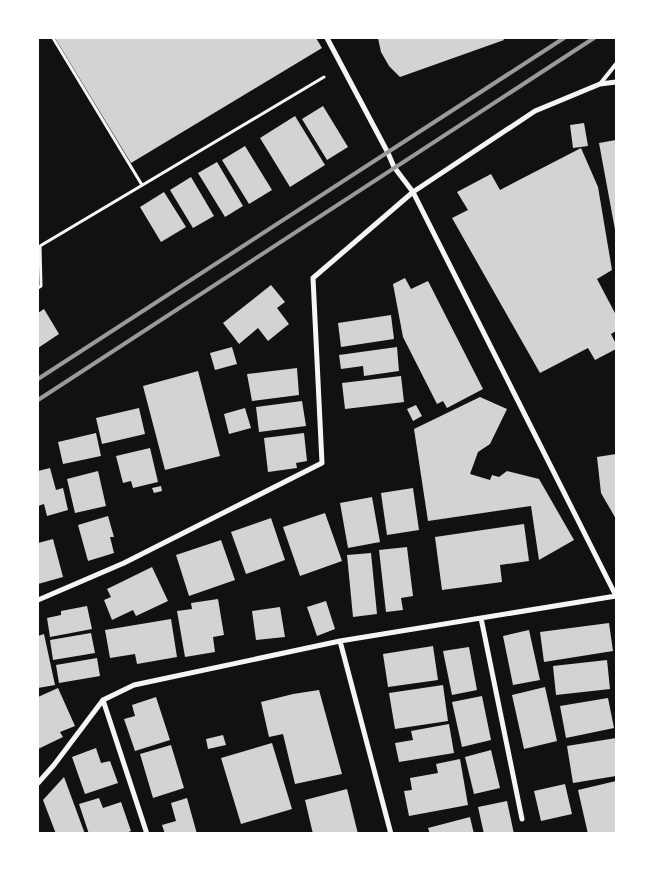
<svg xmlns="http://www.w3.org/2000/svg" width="654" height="871" font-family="'IBM Plex Sans',sans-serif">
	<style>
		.building { fill: #d3d3d3 }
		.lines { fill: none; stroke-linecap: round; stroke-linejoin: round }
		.path { stroke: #f5f5f5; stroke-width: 3 }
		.service { stroke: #f5f5f5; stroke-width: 4 }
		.minor { stroke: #f5f5f5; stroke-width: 5 }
		.rail { stroke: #9a9a9a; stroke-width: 4 }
	</style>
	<rect width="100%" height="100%" fill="#111"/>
	<!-- building -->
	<path class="building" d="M55,38H316L322,48L131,163Z
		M378,38H503L504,40L400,77L389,66L381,52Z
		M323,106L348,147L327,160L302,119Z
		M295,116L325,165L290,187L260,138Z
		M584,123L588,146L573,148L570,125Z
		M616,140V235L599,143Z
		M245,146L272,190L249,204L222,160Z
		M581,148L598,187L612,270L597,279L616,315V331L611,334L616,344V349L595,360L588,348L540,373L452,218L468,210L457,192L491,174L500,190Z
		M217,162L243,206L225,217L198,173Z
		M191,177L214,216L193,228L170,190Z
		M164,192L186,227L161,242L140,207Z
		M405,278L411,289L428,281L483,389L447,408L443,401L437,404L403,337L393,284Z
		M271,285L285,302L277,308L289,324L268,341L258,328L239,344L223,323Z
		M44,309L59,334L38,348V313Z
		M391,315L394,339L341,347L338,323Z
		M232,347L237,364L215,370L210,353Z
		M397,347L399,371L364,376L363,366L341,369L339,355Z
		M297,368L299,395L252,401L247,374Z
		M198,371L220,456L165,470L143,386Z
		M401,376L404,402L345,409L342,383Z
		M480,397L507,409L490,444L478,452L470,474L490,480L492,475L499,477L507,471L539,479L574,540L539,560L531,506L428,521L414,429Z
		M302,401L306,426L259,432L256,407Z
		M416,405L422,416L413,421L407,409Z
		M139,408L145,434L102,444L96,418Z
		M245,408L251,428L229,434L224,414Z
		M96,433L101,456L63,464L58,442Z
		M304,433L307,461L296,463L297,468L268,472L264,438Z
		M150,448L158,482L133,488L131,481L123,483L116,456Z
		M616,454V519L601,493L597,457Z
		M50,468L56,490L63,488L68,510L47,516L44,504L38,506V471Z
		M98,471L106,506L75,513L67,479Z
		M161,486L162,491L154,493L152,488Z
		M413,488L419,530L387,535L381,493Z
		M372,497L380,542L348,548L340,503Z
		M325,513L342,561L300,576L283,527Z
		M108,516L114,537H110L114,553L88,561L78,525Z
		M271,518L285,560L246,574L231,532Z
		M524,524L529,561L500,565L502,582L442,590L435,537Z
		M53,539L63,577L38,584V543Z
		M221,540L235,580L189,596L176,555Z
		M407,547L413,596L401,598L403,610L386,612L379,550Z
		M371,553L377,614L353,617L347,555Z
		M152,567L168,601L136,616L133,610L112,620L104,600L111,597L107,589Z
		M218,599L224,635L213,637L215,652L185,657L177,611L192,609L191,603Z
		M326,601L335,629L317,636L307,607Z
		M87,606L92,629L50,637L47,618L61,615V611Z
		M280,607L285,637L256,640L252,611Z
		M171,619L177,657L137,664L135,654L110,658L105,630Z
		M609,623L613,651L544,662L540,632Z
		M529,630L540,680L513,685L503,636Z
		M91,633L95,653L53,660L50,640Z
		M44,634L55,685L38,688V636Z
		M433,646L438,680L388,687L383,654Z
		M469,647L477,690L452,695L443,651Z
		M97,658L100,676L59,683L56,665Z
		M607,660L610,689L556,695L553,666Z
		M443,685L448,721L395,729L389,693Z
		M545,687L557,741L524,749L512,695Z
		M58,688L75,726L60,732L63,737L38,749V697Z
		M319,690L342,774L295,784L283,734L269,737L261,702L293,694Z
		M482,696L491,740L462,747L452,702Z
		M156,697L170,740L135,751L124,719L135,716L132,705Z
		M608,698L614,728L566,738L560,706Z
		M449,724L454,753L399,762L395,743L413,740L411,731Z
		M223,735L226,745L208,749L206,739Z
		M616,738V776L573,783L567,746Z
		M272,743L292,809L241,824L221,758Z
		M171,745L184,788L153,798L140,754Z
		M96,748L101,763L110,761L118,783L85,794L72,757Z
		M491,750L500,788L474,794L465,757Z
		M460,759L468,805L409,816L404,791L412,790L410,778L438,773L436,764Z
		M64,777L85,834H56L43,800Z
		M616,781V834H588L578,790Z
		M565,784L572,814L541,821L534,791Z
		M347,789L358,834H313L305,800Z
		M99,798L103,808L121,802L131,831L123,834H89L79,804Z
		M187,798L197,834H165L162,825L176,821L171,803Z
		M507,801L514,834H484L478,807Z
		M470,817L474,834H430L428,828Z"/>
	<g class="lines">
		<!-- path -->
		<path class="path" d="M53,38L142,185
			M38,288L41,286L40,246L324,77"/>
		<!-- service -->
		<path class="service" d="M600,84L616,64"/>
		<!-- minor -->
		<path class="minor" d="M327,38L388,153L394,167L413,192L616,596
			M38,600L124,563L322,463L313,278L413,192L535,111L600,84L616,82
			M481,618L522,819
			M340,641L391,834
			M103,700L147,834
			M38,783L54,765L103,700L134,685L340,641L616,596"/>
		<!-- rail -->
		<path class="rail" d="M38,379L564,38
			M38,400L594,38"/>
	</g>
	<!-- border -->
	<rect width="654" height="871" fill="none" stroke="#ffffff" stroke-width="78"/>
</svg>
